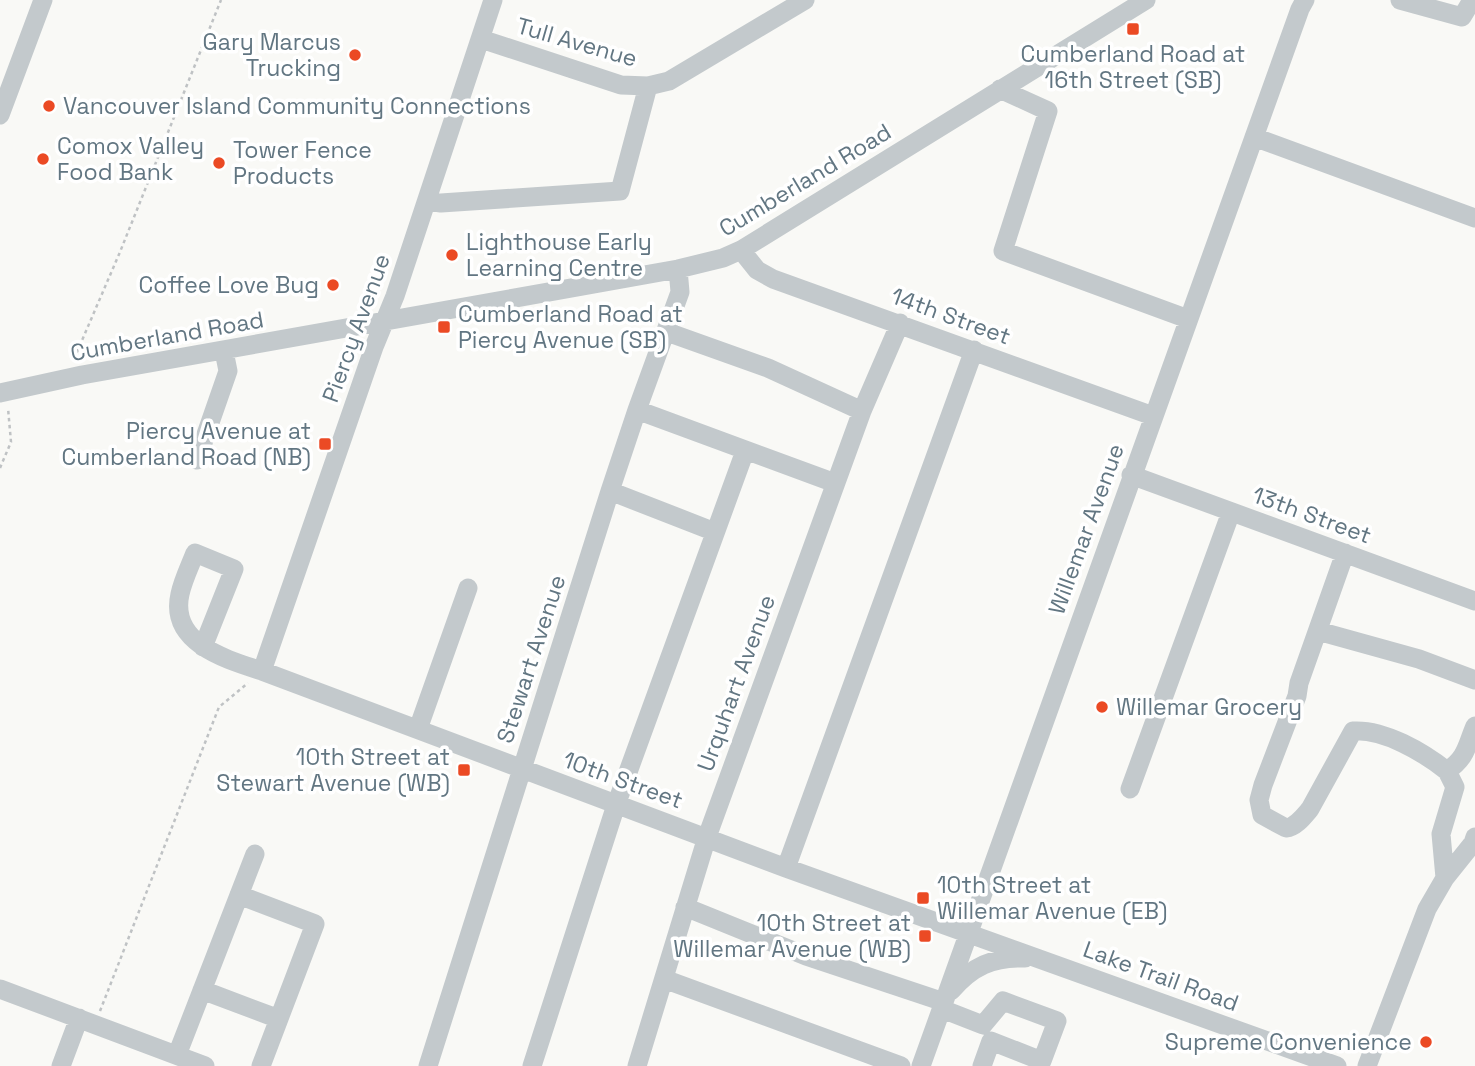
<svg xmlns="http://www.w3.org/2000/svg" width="1475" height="1066" font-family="'Space Grotesk',sans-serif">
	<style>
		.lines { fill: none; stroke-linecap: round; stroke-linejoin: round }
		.path { stroke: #bfc2c4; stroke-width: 2.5; stroke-dasharray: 3.5 3.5; stroke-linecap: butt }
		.minor { stroke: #c3c9cc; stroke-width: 19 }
		.poi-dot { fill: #eb4a24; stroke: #fff; stroke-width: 2.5 }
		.labels { text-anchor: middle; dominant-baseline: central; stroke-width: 7; stroke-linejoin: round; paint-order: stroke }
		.poi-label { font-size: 23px; fill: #627682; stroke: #fff; text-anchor: start }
		.street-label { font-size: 23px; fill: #627682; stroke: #fff }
	</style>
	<rect width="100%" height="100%" fill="#f9f9f6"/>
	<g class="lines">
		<!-- path -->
		<path class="path" d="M74,359L120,252L221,0
			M0,468L11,442L8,408
			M100,1011L219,707L248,683"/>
		<!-- minor -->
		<path class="minor" d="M1400,0L1462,17L1472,0
			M481,39L621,85L648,86L669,81L805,0
			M1000,89L1048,111L1003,251L1188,319
			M0,115L43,0
			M1254,137L1475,218
			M427,201L441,203L620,191L648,86
			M741,250L757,270L773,279L1153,416
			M667,332L768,368L862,411
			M0,393L82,375L678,269L723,258L741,250L1146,0
			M637,410L835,483
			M197,460L228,371L224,351
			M1131,475L1475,601
			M610,491L715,532
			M1345,553L1299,683L1297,696L1263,785L1259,800L1262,815L1286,828C1296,827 1304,816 1310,809L1353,731C1384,729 1423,752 1447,771C1467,757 1466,747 1475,726
			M1318,631L1419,659L1475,680
			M203,647L234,569L195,553C190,566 183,580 180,594C169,643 225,659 262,671L786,868L1337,1066
			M262,671L374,347L395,296L493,0
			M418,729L468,588
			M1130,789L1231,512
			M786,868L974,350
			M1445,878L1441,834L1455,787L1447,771
			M239,895L315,924L261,1066
			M685,907L806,956L944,1002
			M664,979L901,1066
			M0,989L205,1066
			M202,990L279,1019
			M951,991C972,966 993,957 1025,958
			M942,1009L983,1025L1003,1001L1057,1021L1042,1061L991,1041L982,1066
			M177,1055L255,854
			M61,1066L79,1018
			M428,1066L610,491L637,410L680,292L678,269
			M532,1066L616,805L745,451
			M637,1066L707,837L862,411L900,323
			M921,1066L1300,9L1305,0
			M1367,1066L1427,909L1445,878L1473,843L1475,837"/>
	</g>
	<!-- markers -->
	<g class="poi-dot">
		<rect x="1126" y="22" width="14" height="14" rx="3.5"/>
		<circle cx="355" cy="55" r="7"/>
		<circle cx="49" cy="106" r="7"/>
		<circle cx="43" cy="159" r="7"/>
		<circle cx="219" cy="163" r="7"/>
		<circle cx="452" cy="255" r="7"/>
		<circle cx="333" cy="285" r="7"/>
		<rect x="437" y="320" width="14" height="14" rx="3.5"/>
		<rect x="318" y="437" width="14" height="14" rx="3.5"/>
		<circle cx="1102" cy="707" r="7"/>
		<rect x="457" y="763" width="14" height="14" rx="3.5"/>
		<rect x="916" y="891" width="14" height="14" rx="3.5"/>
		<rect x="918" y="929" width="14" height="14" rx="3.5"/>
		<circle cx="1426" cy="1042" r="7"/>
	</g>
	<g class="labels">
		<!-- poi labels -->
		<g class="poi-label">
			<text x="341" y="42" text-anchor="end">Gary Marcus<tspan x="341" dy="26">Trucking</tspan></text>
			<text x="1133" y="54" text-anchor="middle">Cumberland Road at<tspan x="1133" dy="26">16th Street (SB)</tspan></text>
			<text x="63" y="106">Vancouver Island Community Connections</text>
			<text x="57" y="146">Comox Valley<tspan x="57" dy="26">Food Bank</tspan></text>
			<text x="233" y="150">Tower Fence<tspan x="233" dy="26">Products</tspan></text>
			<text x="466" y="242">Lighthouse Early<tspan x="466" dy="26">Learning Centre</tspan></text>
			<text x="319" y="285" text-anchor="end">Coffee Love Bug</text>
			<text x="458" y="314">Cumberland Road at<tspan x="458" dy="26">Piercy Avenue (SB)</tspan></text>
			<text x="311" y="431" text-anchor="end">Piercy Avenue at<tspan x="311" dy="26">Cumberland Road (NB)</tspan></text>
			<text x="1116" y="707">Willemar Grocery</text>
			<text x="450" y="757" text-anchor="end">10th Street at<tspan x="450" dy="26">Stewart Avenue (WB)</tspan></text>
			<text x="937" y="885">10th Street at<tspan x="937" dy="26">Willemar Avenue (EB)</tspan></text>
			<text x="911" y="923" text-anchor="end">10th Street at<tspan x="911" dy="26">Willemar Avenue (WB)</tspan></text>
			<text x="1412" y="1042" text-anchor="end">Supreme Convenience</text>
		</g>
		<!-- street labels -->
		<g class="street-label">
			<text transform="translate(577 42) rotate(16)">Tull Avenue</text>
			<text transform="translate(805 180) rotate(-31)">Cumberland Road</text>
			<text transform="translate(951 316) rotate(20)">14th Street</text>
			<text transform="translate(356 328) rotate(-70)">Piercy Avenue</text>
			<text transform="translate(167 336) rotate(-10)">Cumberland Road</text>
			<text transform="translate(1312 515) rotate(20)">13th Street</text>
			<text transform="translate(1086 529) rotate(-70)">Willemar Avenue</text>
			<text transform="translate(531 659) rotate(-72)">Stewart Avenue</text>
			<text transform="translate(736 683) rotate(-70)">Urquhart Avenue</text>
			<text transform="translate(623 780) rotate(20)">10th Street</text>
			<text transform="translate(1161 976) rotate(20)">Lake Trail Road</text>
		</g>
	</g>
</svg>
